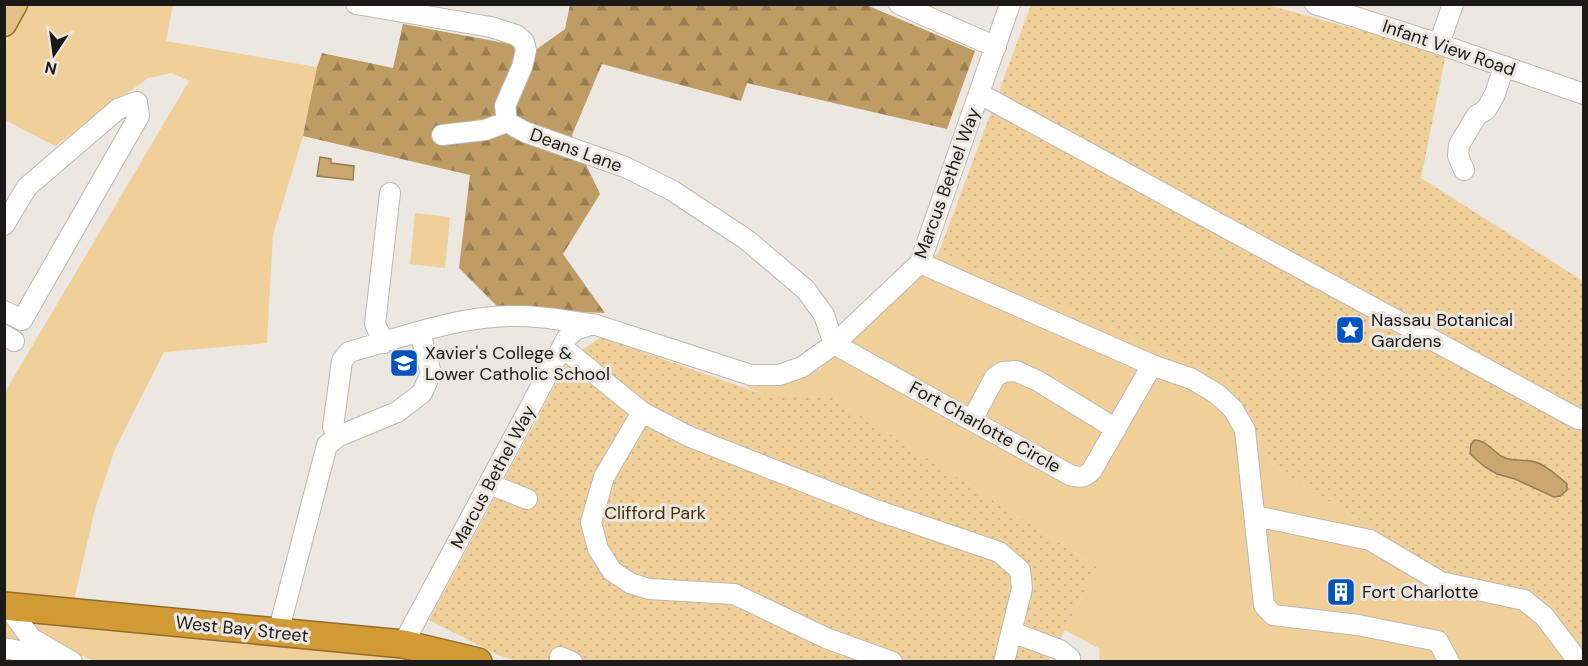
<svg xmlns="http://www.w3.org/2000/svg" width="1588" height="666" font-family="'DM Sans',sans-serif">
	<style>
		.grass { fill: #f1cf99 }
		.forest { fill: url(#forest-firs) }
		.park { fill: url(#park-dots) }
		.water { fill: #caa76f; stroke: #967d55; stroke-width: 1.5 }
		.lines { fill: none; stroke-linecap: round; stroke-linejoin: round }
		.minor-casing { stroke: #bdb9b2; stroke-width: 22 }
		.major-casing { stroke: #926d2b; stroke-width: 27 }
		.highway-casing { stroke: #926d2b; stroke-width: 30 }
		.minor { stroke: #fff; stroke-width: 20 }
		.major { stroke: #e4c286; stroke-width: 24 }
		.highway { stroke: #d29a35; stroke-width: 27 }
		.labels { text-anchor: middle; dominant-baseline: central; stroke-width: 6; stroke-linejoin: round; paint-order: stroke }
		.street-label { font-size: 18px; fill: #1c1a18; stroke: #ece7e0 }
		.poi-label { font-size: 18px; fill: #1c1a18; stroke: #ece7e0; text-anchor: start }
		.park-label { font-size: 18px; fill: #472f00; stroke: #ece7e0 }
	</style>
	<defs>
		<pattern id="forest-firs" width="22" height="20" patternUnits="userSpaceOnUse" patternTransform="scale(1.5)"><rect width="22" height="20" fill="#be9c64"/><path d="M5 1l3.5 6h-7zM16 11l3.5 6h-7z" fill="#9a7e51"/></pattern>
		<pattern id="park-dots" width="8" height="8" patternUnits="userSpaceOnUse" patternTransform="scale(1.5)"><rect width="8" height="8" fill="#f1cf99"/><path d="M2 2h.1M6 6h.1" fill="none" stroke="#ceb183" stroke-width="1.8" stroke-linecap="round"/></pattern>
	</defs>
	<rect width="100%" height="100%" fill="#ece7e0"/>
	<!-- grass -->
	<path class="grass" d="M25,5H173L166,41L317,67L303,136L273,235L267,343L164,352L115,449L95,509L74,600L5,593V392L189,81L172,73L148,78L55,146L5,120V43Z
		M415,213L450,217L445,268L410,264Z
		M939,252L1227,379L1273,465L1442,574L1549,600L1583,640V661H1099L1100,649L1065,630L1097,567L833,398L759,393L745,386L787,384L820,369Z
		M4,614L450,661L96,662L75,653H5Z"/>
	<!-- forest -->
	<path class="forest" d="M864,4L975,51L947,129L747,83L741,101L602,64L572,135L600,194L563,254L605,313L499,308L459,268L470,175L303,136L317,67L322,53L393,68L403,24L537,49L565,29L570,5Z"/>
	<!-- park -->
	<path class="park" d="M1031,5H1268L1446,54L1421,178L1583,281V640L1549,600L1442,574L1273,465L1227,379L939,252Z
		M601,337L759,393L833,398L1097,567L1049,661H517L498,655L429,620L569,359Z"/>
	<!-- water -->
	<path class="water" d="M320,157L331,159V163L354,166L353,180L317,176Z
		M1475,440C1486,440 1493,452 1503,457C1513,462 1525,459 1536,462C1547,466 1558,476 1567,484V490L1560,496L1554,497L1515,479L1497,474L1485,467L1470,454L1471,444Z"/>
	<g class="lines">
		<!-- minor casing -->
		<g class="minor-casing">
			<path id="minor" d="M356,4L491,27L516,35L524,42L526,50L522,67L505,106L507,122L525,132L625,167L673,191L747,240L806,290L824,315L834,344L1070,475C1080,478 1085,478 1092,470L1152,365
				M899,4L996,47
				M1315,4L1439,44L1584,94
				M1439,44L1453,4
				M980,94L1578,419L1584,420
				M442,135L485,130L507,122
				M1464,170L1458,156L1459,145L1477,115L1486,110L1495,94L1504,66
				M4,225L27,187L118,109L137,102L139,116L22,320L4,311
				M920,263L1152,365L1192,379L1217,394L1233,409L1245,430L1264,605L1273,615L1358,625L1438,641L1449,662
				M4,335L14,341
				M384,343L375,324L390,193
				M562,347L642,412L688,436L873,509L999,552L1020,570L1022,588L1004,662
				M642,412L604,477L591,522L598,549L612,571L630,583L649,589L734,594L826,638L892,662
				M972,420L995,377L1003,372L1016,371L1038,381L1116,429
				M339,436L333,427L342,361L349,352C403,337 458,316 514,316C539,315 566,321 592,324
				M489,484L527,499
				M1255,516L1370,540L1441,582L1524,600L1544,616L1579,662
				M8,607L31,638L72,662
				M1012,632L1060,650L1070,658
				M278,633L327,445L339,436L397,412L422,393L431,373L420,333
				M403,644L567,338L575,330L593,324L751,375H779L802,367L834,344L920,263L1010,4
				M4,648L56,658
				M560,657L572,662"/>
		</g>
		<!-- major casing -->
		<g class="major-casing">
			<path id="major" d="M4,24L15,4"/>
		</g>
		<!-- highway casing -->
		<g class="highway-casing">
			<path id="highway" d="M4,606L403,644L478,662"/>
		</g>
		<!-- minor -->
		<use href="#minor" class="minor"/>
		<!-- major -->
		<use href="#major" class="major"/>
		<!-- highway -->
		<use href="#highway" class="highway"/>
	</g>
	<!-- icons -->
	<defs>
		<g id="sight-square" transform="scale(1.5)"><rect x="-9" y="-9" width="18" height="18" rx="4" fill="#0054be" stroke="#ece7e0"/><path d="M0-6L1.8-2.2L6-1.7L2.9 1.2L3.7 5.4L0 3.3L-3.7 5.4L-2.9 1.2L-6-1.7L-1.8-2.2Z" fill="#fff"/></g>
		<g id="school-square" transform="scale(1.5)"><rect x="-9" y="-9" width="18" height="18" rx="4" fill="#0054be" stroke="#ece7e0"/><path d="M0-5L7-2L0 1L-7-2ZM-4 1L0 2.5L4 1V4Q0 6-4 4Z" fill="#fff"/></g>
		<g id="building-square" transform="scale(1.5)"><rect x="-9" y="-9" width="18" height="18" rx="4" fill="#0054be" stroke="#ece7e0"/><path d="M-4-6H4V6H1V3H-1V6H-4ZM-2.5-4.3h1.7v1.8h-1.7ZM.8-4.3h1.7v1.8H.8ZM-2.5-1h1.7V.8h-1.7ZM.8-1h1.7V.8H.8Z" fill="#fff"/></g>
	</defs>
	<g fill-rule="evenodd">
		<use href="#sight-square" x="1350" y="330"/>
		<use href="#school-square" x="404" y="363"/>
		<use href="#building-square" x="1341" y="592"/>
	</g>
	<g class="labels">
		<!-- street labels -->
		<g class="street-label">
			<text transform="translate(1449 48) rotate(19)">Infant View Road</text>
			<text transform="translate(576 150) rotate(20)">Deans Lane</text>
			<text transform="translate(947 183) rotate(-70)">Marcus Bethel Way</text>
			<text transform="translate(985 427) rotate(29)">Fort Charlotte Circle</text>
			<text transform="translate(493 477) rotate(-62)">Marcus Bethel Way</text>
			<text transform="translate(242 629) rotate(6)">West Bay Street</text>
		</g>
		<!-- poi labels -->
		<g class="poi-label">
			<text x="1371" y="320">Nassau Botanical<tspan x="1371" dy="21">Gardens</tspan></text>
			<text x="425" y="353">Xavier's College &amp;<tspan x="425" dy="21">Lower Catholic School</tspan></text>
			<text x="1362" y="592">Fort Charlotte</text>
		</g>
		<!-- park labels -->
		<g class="park-label">
			<text x="655" y="513">Clifford Park</text>
		</g>
	</g>
	<!-- border -->
	<rect width="1588" height="666" fill="none" stroke="#1c1a18" stroke-width="12"/>
	<!-- north arrow -->
	<g transform="translate(54 54) rotate(193)" stroke="#ece7e0" stroke-width="4.5" paint-order="stroke">
	<path d="M0-4.5L10 22L0 15L-10 22Z" fill="#1c1a18"/>
	<text y="-9" font-size="16" font-weight="bold" text-anchor="middle" fill="#1c1a18">N</text>
	</g>
</svg>
